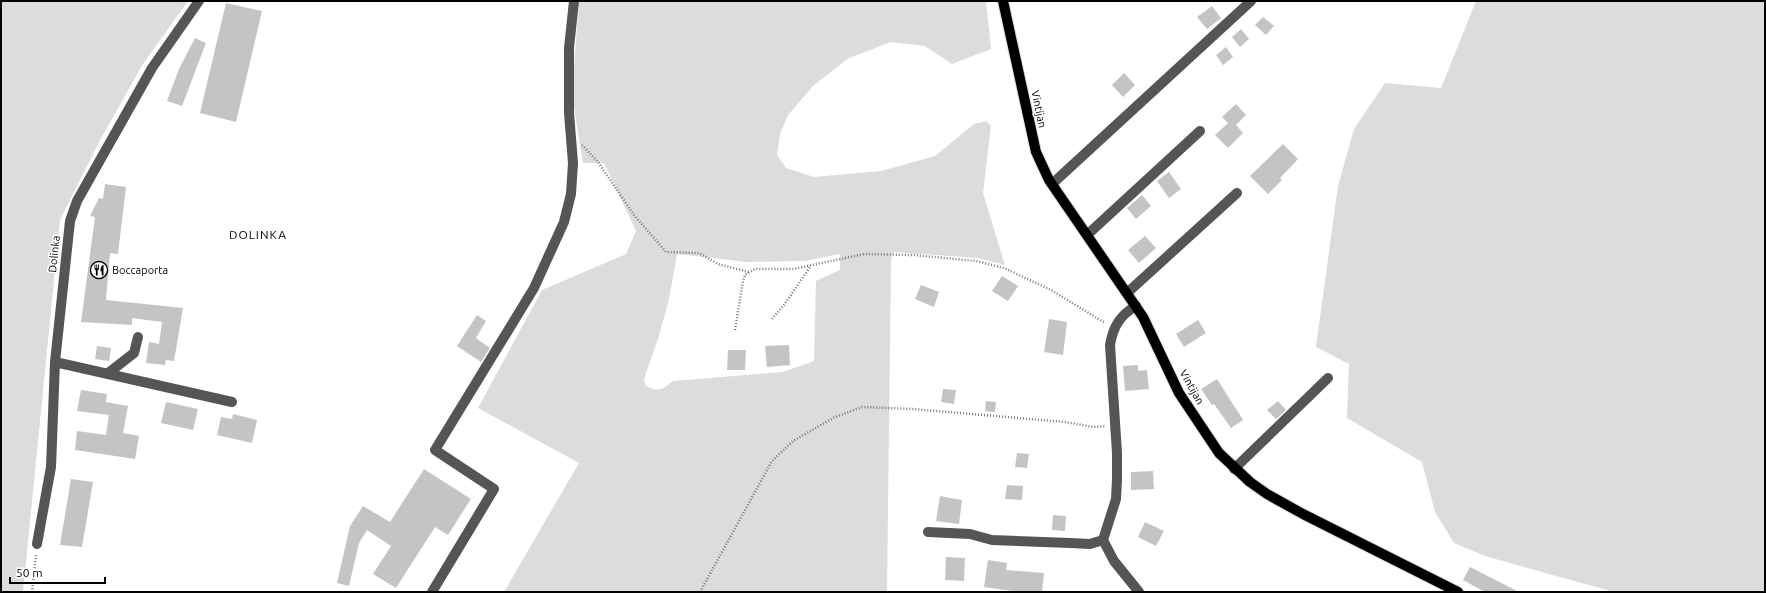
<svg xmlns="http://www.w3.org/2000/svg" width="1766" height="593" font-family="Ubuntu,sans-serif">
	<style>
		.green { fill: #dcdcdc; fill-rule: evenodd }
		.building { fill: #c4c4c4 }
		.lines { fill: none; stroke-linecap: round; stroke-linejoin: round }
		.major-casing { stroke: #dbdbdb; stroke-width: 12 }
		.path { stroke: #777; stroke-width: 2.5; stroke-dasharray: 1 2; stroke-linecap: butt }
		.minor { stroke: #555; stroke-width: 10 }
		.major { stroke: #000; stroke-width: 10 }
		.labels { text-anchor: middle; dominant-baseline: central; stroke-width: 3; stroke-linejoin: round; paint-order: stroke }
		.street-label { font-size: 11px; fill: #000; stroke: #fff }
		.poi-label { font-size: 11px; fill: #000; stroke: #fff; text-anchor: start }
		.neighbourhood-label { font-size: 12px; letter-spacing: 1px; fill: #000; stroke: #fff }
	</style>
	<rect width="100%" height="100%" fill="#fff"/>
	<!-- green -->
	<path class="green" d="M1,1H188L143,64L100,140L60,220L23,592H1Z
		M579,1H986L991,49L952,64L925,46L891,42L849,58L813,86L788,115L780,134L777,155L786,168L814,177L881,171L935,156L974,124L986,121L991,126L983,193L1005,265L978,258L893,252L891,262L887,592H504L579,463L478,408L542,290L626,254L636,231L604,163H583L572,95ZM677,254L747,262L805,261L840,254V270L816,281L814,361L783,372L673,381C663,389 659,393 646,386L644,379L659,336L669,299Z
		M1476,1H1765V592H1614L1485,556L1454,543L1435,512L1422,462L1347,418L1349,364L1316,347L1338,186L1354,129L1385,83L1441,88Z"/>
	<!-- building -->
	<path class="building" d="M226,3L262,11L236,122L200,113Z
		M1212,6L1221,18L1207,29L1197,17Z
		M1263,17L1274,26L1266,35L1255,25Z
		M1241,29L1249,39L1240,47L1232,37Z
		M195,38L206,43L182,106L167,101L179,69Z
		M1226,47L1233,57L1223,65L1216,55Z
		M1124,73L1135,85L1123,97L1112,85Z
		M1236,104L1246,115L1236,125L1243,133L1228,148L1215,135L1228,123L1222,117Z
		M1283,144L1298,159L1280,178L1282,180L1268,194L1250,176Z
		M1169,172L1181,189L1169,198L1157,181Z
		M105,184L126,187L118,254L110,253L106,300L183,308L174,361L166,360L165,365L146,363L149,342L159,344L162,322L132,318V325L81,322L95,217L90,216L99,198L103,199Z
		M1142,195L1151,206L1136,219L1127,208Z
		M1145,236L1156,248L1139,263L1128,250Z
		M1002,276L1018,286L1008,301L992,291Z
		M921,285L939,292L934,307L915,299Z
		M477,315L486,321L476,338L490,348L481,362L457,346Z
		M1049,319L1067,322L1063,355L1044,352Z
		M1198,320L1206,333L1184,347L1176,334Z
		M789,345L790,365L767,367L765,346Z
		M97,346L111,348L109,361L95,359Z
		M728,350H746L745,370H727Z
		M1138,365V371L1147,370L1149,389L1125,391L1123,366Z
		M1217,379L1243,420L1231,428L1214,404L1212,405L1201,389Z
		M943,389L956,390L954,404L941,402Z
		M81,390L107,394L106,402L128,406L123,433L139,436L135,459L75,450L77,431L106,435L109,415L77,411Z
		M986,401L996,402L995,412L985,411Z
		M1278,401L1286,410L1276,419L1267,410Z
		M166,402L198,409L193,430L161,423Z
		M233,414L257,420L252,443L217,435L221,417L232,419Z
		M1017,453L1029,454L1027,468L1015,467Z
		M424,469L471,499L448,535L435,527L396,588L373,574L391,546L367,530L359,543L349,586L337,583L350,526L363,506L390,522Z
		M1153,471L1154,489L1131,490V472Z
		M71,479L93,482L82,547L60,545Z
		M1007,485L1023,486L1022,500L1005,499Z
		M940,496L962,500L959,524L936,521Z
		M1053,515L1066,516L1065,531L1052,530Z
		M1145,522L1164,531L1156,546L1138,537Z
		M946,557L965,558L964,581L945,580Z
		M988,560L1007,563L1006,570L1044,573L1042,592H1020L984,587Z
		M1470,567L1519,592H1485L1463,580Z"/>
	<g class="lines">
		<!-- major casing -->
		<g class="major-casing">
			<path id="major" d="M1003,1L1036,152L1049,180L1143,317L1179,393L1219,453L1250,482L1267,494L1303,514L1458,592"/>
		</g>
		<!-- path -->
		<path class="path" d="M582,145L598,162L634,215L666,252L699,253L718,264L749,272
			M772,319L784,305L810,267
			M735,330L743,281L745,275L755,269H793L864,254L914,255L976,261L1004,268L1051,290L1105,323
			M32,592L36,555
			M700,592L772,461L793,441L833,418L862,407L913,409L1065,422L1093,427L1106,426"/>
		<!-- minor -->
		<path class="minor" d="M1052,184L1251,1
			M1087,235L1200,131
			M1127,293L1237,193
			M55,362L232,402
			M107,374L134,353L138,337
			M1234,469L1328,378
			M928,532L970,534L992,540L1070,543L1090,544L1103,540L1116,499L1117,479V453L1110,345C1113,327 1120,315 1136,306
			M1103,540L1114,561L1139,592
			M37,544L51,467L55,362L70,221L77,201L152,68L199,1
			M432,592L494,489L435,450L534,288L564,222L571,194L573,163L569,113V48L574,1"/>
		<!-- major -->
		<use href="#major" class="major"/>
	</g>
	<!-- icons -->
	<defs>
		<g id="restaurant-ring" transform="scale(0.9)"><circle r="9.5" fill="#fff" stroke="#000" stroke-width="1.5"/><path d="M-5-6h1v4h1v-4h1v4h1v-4h1v5L-1.5 .5V6h-2V.5L-5-1ZM5-6V6H3V1.5H1.5Q1.5-4 5-6Z" fill="#000"/></g>
	</defs>
	<g fill-rule="evenodd">
		<use href="#restaurant-ring" x="99" y="270"/>
	</g>
	<g class="labels">
		<!-- street labels -->
		<g class="street-label">
			<text transform="translate(1039 109) rotate(78)">Vintijan</text>
			<text transform="translate(54 254) rotate(-84)">Dolinka</text>
			<text transform="translate(1192 387) rotate(61)">Vintijan</text>
		</g>
		<!-- poi labels -->
		<g class="poi-label">
			<text x="112" y="270">Boccaporta</text>
		</g>
		<!-- neighbourhood labels -->
		<g class="neighbourhood-label">
			<text x="258" y="234">DOLINKA</text>
		</g>
	</g>
	<!-- border -->
	<rect width="1766" height="593" fill="none" stroke="#000000" stroke-width="4"/>
	<!-- scale -->
	<path d="M10 577v6h95v-6" fill="none" stroke="#000000" stroke-width="2"/>
	<text x="16" y="577" font-size="12" fill="#000000" stroke="#ffffff" stroke-width="3" paint-order="stroke">50 m</text>
</svg>
